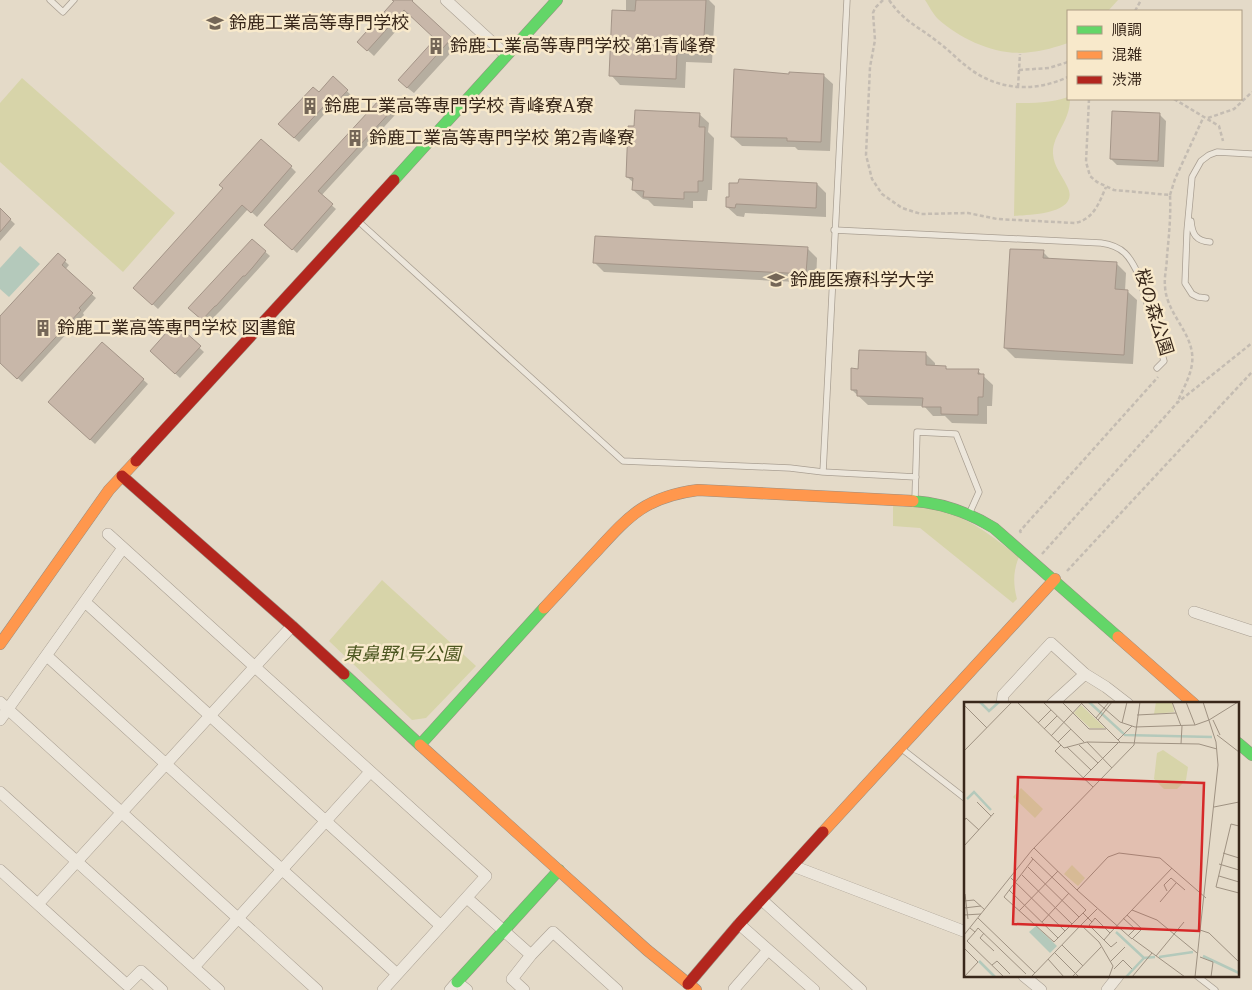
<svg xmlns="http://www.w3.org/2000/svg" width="1252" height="990" font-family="'Times New Roman','Noto Sans JP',serif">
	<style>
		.green { fill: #d7d4a9 }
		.water { fill: #b4c9bb }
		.shadow { fill: #0003 }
		.building { fill: #c8b7a9; stroke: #a49588 }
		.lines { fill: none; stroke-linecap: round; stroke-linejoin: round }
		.lane-casing { stroke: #a99f92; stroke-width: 7 }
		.street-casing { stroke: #a99f92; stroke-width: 12 }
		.fast-casing { stroke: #988e82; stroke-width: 12 }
		.slow-casing { stroke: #988e82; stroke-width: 12 }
		.jam-casing { stroke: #988e82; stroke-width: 12 }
		.path { stroke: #c4bcb2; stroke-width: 2.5; stroke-dasharray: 4 2.5; stroke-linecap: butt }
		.lane { stroke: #ece6db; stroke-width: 5.5 }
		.street { stroke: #ece6db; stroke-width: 11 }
		.fast { stroke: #63d668; stroke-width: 11 }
		.slow { stroke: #ff974d; stroke-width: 11 }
		.jam { stroke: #b3261e; stroke-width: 11 }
		.labels { text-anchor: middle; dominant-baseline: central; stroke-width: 5; stroke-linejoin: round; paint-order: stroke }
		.poi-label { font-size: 18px; fill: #38271a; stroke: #f8e9cb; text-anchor: start }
		.street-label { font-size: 18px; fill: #38271a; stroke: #f8e9cb }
		.park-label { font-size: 18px; font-style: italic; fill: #4b561f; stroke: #f8e9cb }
		.inset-river { fill: none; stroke: #b4c9bb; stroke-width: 2.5 }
		.inset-road { fill: none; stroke: #9f9282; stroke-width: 1 }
		.view { fill: #d62828; fill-opacity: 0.15; stroke: #d62828; stroke-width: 2.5 }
		.inset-edge { fill: none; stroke: #38271a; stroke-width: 2.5 }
	</style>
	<rect width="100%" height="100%" fill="#e4dac8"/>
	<!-- green -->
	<path class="green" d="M925,0H1118L1108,11H1068V43C1056,47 1043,51 1031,52C998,57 962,40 938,19C933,14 929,6 925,0Z
		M22,78L175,213L123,272L0,162V103Z
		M1068,97L1070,99C1070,122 1052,135 1053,154C1054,167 1062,175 1067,186C1082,214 1029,215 1014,216L1016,103C1034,103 1051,103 1068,97Z
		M893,506C907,507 922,506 936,509C969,517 993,537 1019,557C1013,571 1013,584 1017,599L1013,603L920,528L893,526Z
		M382,580L476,666L426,718L412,720L329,641Z"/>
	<!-- water -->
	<path class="water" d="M20,246L40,264L9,297L0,289V268Z"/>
	<!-- shadow -->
	<path class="shadow" d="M397,0H409L458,45L414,93L405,86L437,39L410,15L374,56L359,42Z
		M626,0H709L715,6L712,63L686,62L685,88L620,85L611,75L626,11Z
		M790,75H823L833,84L830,151L798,150L795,147L742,146L732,137Z
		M333,78L352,96L337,112L331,107L299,142L284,129Z
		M380,101L395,115L321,196L336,209L297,253L266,225Z
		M699,114L709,123L708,132L714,138L712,190H708L707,201H693V208L654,206L648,200L643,199L633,190L634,183L627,177Z
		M1160,115L1166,121L1164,167L1117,165L1111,159Z
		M291,167L296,172L257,217L248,209L158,309L135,288Z
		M817,184L826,193V217L745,213L744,217L737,216L727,207L730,198Z
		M0,210L15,224L0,241Z
		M252,240L270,256L221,310L207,324L194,313Z
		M807,248L817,258L816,283L604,272L595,263Z
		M1043,252L1051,260L1116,263L1126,273L1125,291H1127L1137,300L1133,364L1015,358L1005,348Z
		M58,255L69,265L65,270L96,298L83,313L84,315L22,382L0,362V316Z
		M175,325L204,352L180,378L151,351Z
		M102,343L148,384L95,444L49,402Z
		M926,354L935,363V367H945L948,370L978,371L993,385L992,406H987V424L952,423L945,416H933L924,406L868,405L852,390L859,370Z"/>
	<!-- building -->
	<path class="building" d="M392,0H413L412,1L452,38L407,88L398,80L435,39L404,10L367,51L357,42L394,1Z
		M636,0H706L703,54L677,53L676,79L609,76L612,10L635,11Z
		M734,69L789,74V72L824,74L821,142L787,141V138L731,137Z
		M333,76L348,90L331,108L326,104L294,138L278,124L313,87L319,92Z
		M380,99L392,110L318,191L333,204L292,250L264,225Z
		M635,110L700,113L699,127H705L703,181H698V192H684V199L643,197L644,191L632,190L633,178L626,177L628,126H634Z
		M1112,111L1160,113L1158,161L1110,159Z
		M261,139L292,166L251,213L242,205L152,305L133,288L223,188L219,185Z
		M739,179L817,183L816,208L736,204L735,208L726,207V197H729V183H738Z
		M0,208L11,219L0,232Z
		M595,236L808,247L806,274L593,263Z
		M252,239L266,251L253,267L245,276H243L216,306H215L202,320L188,308Z
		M1010,249L1044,250L1043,258L1117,262L1115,289L1128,290L1124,355L1004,348Z
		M58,253L66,260L62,265L93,293L79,308L81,310L17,379L0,363V316Z
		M175,323L201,346L175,374L150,351Z
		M102,342L144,379L90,440L48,402Z
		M859,350L926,352V365L946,366V369H979L978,374H984L983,397H978V415L941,414V407H922L923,398L857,396V390H851V368L858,369Z"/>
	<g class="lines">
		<!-- lane casing -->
		<g class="lane-casing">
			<path id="lane" d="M50,0L63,12L74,0
				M358,221L623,461L790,468L823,472L916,477
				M1191,221C1192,234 1196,241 1210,242
				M834,230L1101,243C1123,246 1130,256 1139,276L1164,361L1157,368
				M1206,298L1198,297L1192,294L1185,283L1187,231L1192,177L1201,161L1209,155L1217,152L1252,154
				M823,472L847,0
				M915,499L917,432L956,434L979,492L970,512
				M902,749L966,799
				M1197,976L1215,990"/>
		</g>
		<!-- street casing -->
		<g class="street-casing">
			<path id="street" d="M446,0L506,55
				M108,534L486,876L383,990
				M85,602L441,926
				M1194,612L1252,631
				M47,656L397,974
				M0,702L317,990
				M1002,704L1003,695L1051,643L1085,674L1106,687L1128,704
				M1052,704L1085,674
				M0,720L123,548
				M0,792L219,990
				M793,866L966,932
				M0,870L127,985L141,971L162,990
				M467,898L531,955
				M762,900L861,990
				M38,904L292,626
				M739,924L814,990
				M194,967L370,772
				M1024,976L1041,990
				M734,989L768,950
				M450,990L457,982L467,990
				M524,990L512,979L531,955L553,932L617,990
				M1107,990L1118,976"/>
		</g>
		<!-- fast casing -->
		<g class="fast-casing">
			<path id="fast" d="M394,180L557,0
				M913,501C943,503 968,512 994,528L1118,637
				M344,674L420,745L544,608
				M1238,743L1252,755
				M457,982L559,870"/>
		</g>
		<!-- slow casing -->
		<g class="slow-casing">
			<path id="slow" d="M544,608C561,590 577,572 594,554C628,517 644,497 698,490L913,501
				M1118,637L1194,704
				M0,644L109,490L136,461
				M420,745L647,950L696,990
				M823,832L1055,579"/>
		</g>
		<!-- jam casing -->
		<g class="jam-casing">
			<path id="jam" d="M136,461L394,180
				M122,476L292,626L344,674
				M688,984L739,924L823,832"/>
		</g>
		<!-- path -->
		<path class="path" d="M883,0L875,8L873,13L875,40L870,67L866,155L872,179L882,194L902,208L921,214L968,213L997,219L1075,223C1094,219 1099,203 1106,187
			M889,0C905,23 918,26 938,42C949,50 959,61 970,69C1000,91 1035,92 1068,77
			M1135,11L1141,0
			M1019,70L1049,68L1068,62
			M1018,87L1020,54
			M1089,99L1086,162L1090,176L1097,182L1114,190L1170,195C1171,216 1169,235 1167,256C1167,266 1164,277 1165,286C1166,315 1196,334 1192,364C1190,378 1182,391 1177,403
			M1174,99L1219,126L1223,141
			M1208,118L1234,109L1252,92
			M1170,195L1175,179L1204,116
			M1021,533L1020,531L1158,377
			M1042,554L1177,403L1252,343
			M1067,571L1252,372"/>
		<!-- lane -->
		<use href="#lane" class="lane"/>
		<!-- street -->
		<use href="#street" class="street"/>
		<!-- fast -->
		<use href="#fast" class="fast"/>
		<!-- slow -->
		<use href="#slow" class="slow"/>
		<!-- jam -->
		<use href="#jam" class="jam"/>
	</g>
	<!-- icons -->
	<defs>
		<g id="school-bare" transform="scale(1.35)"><path d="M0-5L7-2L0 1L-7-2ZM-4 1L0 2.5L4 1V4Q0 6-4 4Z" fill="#746657" stroke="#f8e9cb" stroke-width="2.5" paint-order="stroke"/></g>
		<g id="building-bare" transform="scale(1.35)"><path d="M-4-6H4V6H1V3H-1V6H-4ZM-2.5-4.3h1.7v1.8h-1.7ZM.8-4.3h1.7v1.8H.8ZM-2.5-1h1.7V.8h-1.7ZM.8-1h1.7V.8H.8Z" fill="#746657" stroke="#f8e9cb" stroke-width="2.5" paint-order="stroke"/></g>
		<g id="university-bare" transform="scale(1.35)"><path d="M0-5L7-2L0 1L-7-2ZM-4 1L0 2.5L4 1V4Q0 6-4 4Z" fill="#746657" stroke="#f8e9cb" stroke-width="2.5" paint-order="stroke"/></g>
	</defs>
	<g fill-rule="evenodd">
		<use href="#school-bare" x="215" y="23"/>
		<use href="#building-bare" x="436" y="46"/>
		<use href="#building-bare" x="310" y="106"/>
		<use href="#building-bare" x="355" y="138"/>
		<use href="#university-bare" x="776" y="280"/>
		<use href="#building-bare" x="43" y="328"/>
	</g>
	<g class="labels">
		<!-- poi labels -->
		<g class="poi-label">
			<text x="229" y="23">鈴鹿工業高等専門学校</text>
			<text x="450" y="46">鈴鹿工業高等専門学校 第1青峰寮</text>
			<text x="324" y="106">鈴鹿工業高等専門学校 青峰寮A寮</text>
			<text x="369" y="138">鈴鹿工業高等専門学校 第2青峰寮</text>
			<text x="790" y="280">鈴鹿医療科学大学</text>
			<text x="57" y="328">鈴鹿工業高等専門学校 図書館</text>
		</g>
		<!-- street labels -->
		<g class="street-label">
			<text transform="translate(1154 312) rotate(73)">桜の森公園</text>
		</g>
		<!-- park labels -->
		<g class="park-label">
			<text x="402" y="654">東鼻野1号公園</text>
		</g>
	</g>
	<!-- overview -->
	<g transform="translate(964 702)">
		<rect width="275" height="275" fill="#e4dac8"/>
		<path d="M192,0H208L210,10L190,12ZM117,3L141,26H126L110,11ZM199,48L224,65L222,78L213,87H200L190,77L193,51ZM57,86L79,107L71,116L49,95ZM108,163L121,176L114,184L100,172Z" fill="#d7d4a9"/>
		<path d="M72,224L93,244L86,251L65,230Z" fill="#b4c9bb"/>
		<path class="inset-river" d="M16,0L25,9L35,0M125,0L161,33L248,35M3,97L10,90L27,108M152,230L180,256M239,254L275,271M195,255L229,250M15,259L31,275M162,275L180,256L191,255"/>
		<path class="inset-road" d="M53,0L100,46L123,40L235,42L253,47M79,0L120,40M98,0L125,27H142M116,0L156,40M133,0L156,20L171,25L231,23L245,18M208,0L217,24M222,0L231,23M0,3L23,26M173,13L212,11M132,16L145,0M134,18L148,0M245,18L274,0M249,18L256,33M74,21L87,8M158,21L163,0M80,27L93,14M253,33L275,50M87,34L119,0M154,38L168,24M94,40L107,27M123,40L148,66M217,42L218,24M97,43L91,49L129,85M115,43L134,61M103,45L127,68M0,49L48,0M119,76L154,41M13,100L27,114M250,105L275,100M0,119L2,116L15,128M275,124L267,122L252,185L275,191M0,144L30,111M70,146L113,188L144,155L155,151L196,156L242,196M259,151L275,156M67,155L122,208L90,240L40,195L69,157M255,162L275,168M64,165L115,215M58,173L108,222M255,174L275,180M47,176L101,229M45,188L94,236M113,188L168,237L178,227L163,213M203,189L200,183L207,176L221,188M1,192L4,217M0,199L10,198L21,208M196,200L212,181M0,206L17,204M168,208L193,218L233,251M55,209L94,169M119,211L128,220L125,223L140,238L146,231L131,216L128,220M0,213L17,212M14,216L71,271M159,216L171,227L164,234M78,220L105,191M117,223L133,207M6,226L11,230L14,226L62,272M236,228L245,231L275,260M11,230L3,239L40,275M20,231L16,236L30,249M146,231L208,166M0,233L68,148L170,43L176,0M169,237L221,275M140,238L147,245L153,240M98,243L119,264M0,246L14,260L0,275M91,251L115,275M192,254L220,220M236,255L249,260L247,275M84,257L100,275M146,260L161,245M28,263L33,259L46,272M150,267L159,258L168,267M67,275L117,223L135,240L149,264L145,275M108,275L137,245M168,275L188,251M231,275L254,63L252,40L239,0"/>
		<path class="view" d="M54,75L240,81L235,229L49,222Z"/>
		<rect width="275" height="275" class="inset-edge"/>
	</g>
	<!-- legend -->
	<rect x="1067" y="10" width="175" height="90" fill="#f8e9cb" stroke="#ab9b84"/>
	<rect x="1077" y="26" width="25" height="8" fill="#63d668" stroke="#ab9b84"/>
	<text x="1112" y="35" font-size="15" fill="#38271a">順調</text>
	<rect x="1077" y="51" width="25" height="8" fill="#ff974d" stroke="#ab9b84"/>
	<text x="1112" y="60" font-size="15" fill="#38271a">混雑</text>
	<rect x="1077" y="76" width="25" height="8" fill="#b3261e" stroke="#ab9b84"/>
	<text x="1112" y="85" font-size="15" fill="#38271a">渋滞</text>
</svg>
